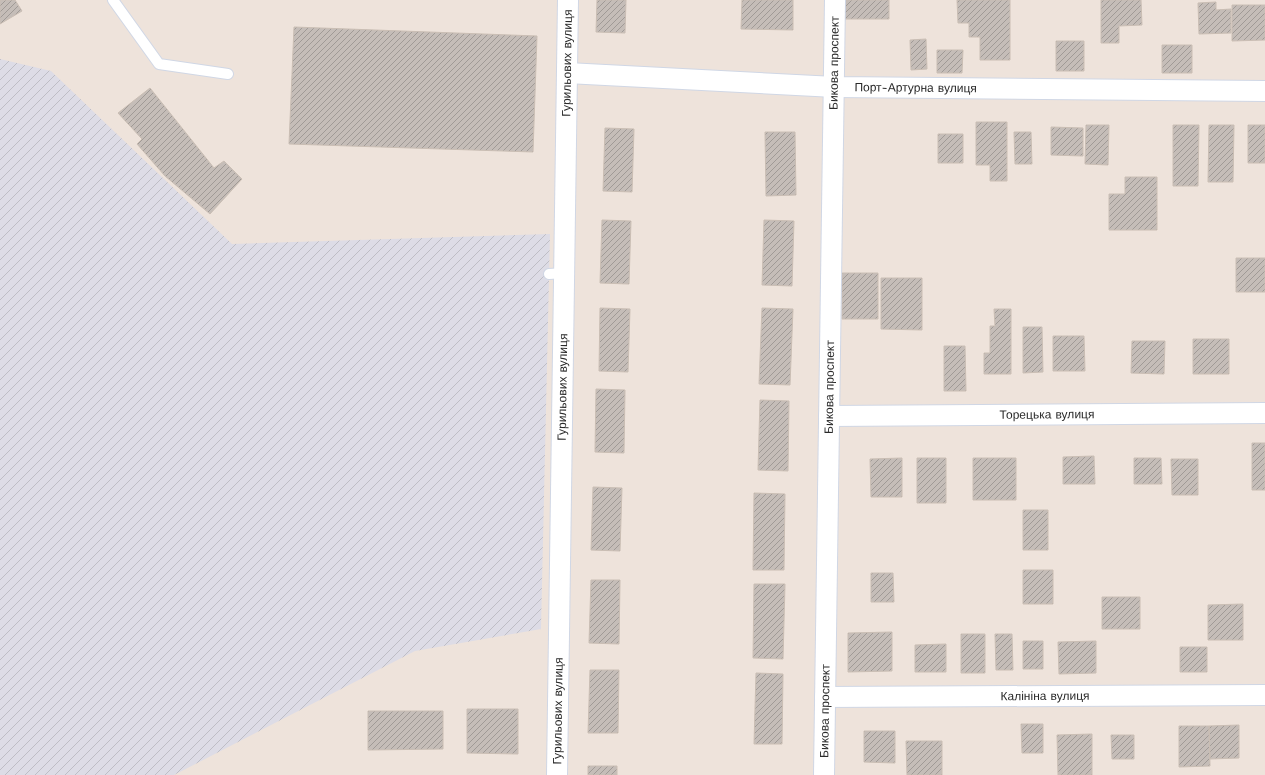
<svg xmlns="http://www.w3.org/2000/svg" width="1265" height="775" font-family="'Work Sans',sans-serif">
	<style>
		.industrial { fill: url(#industrial-furrows) }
		.building { fill: url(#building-hatch); stroke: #cabeb4 }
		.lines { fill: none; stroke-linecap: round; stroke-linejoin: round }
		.lane-casing { stroke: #d0d7e5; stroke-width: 12 }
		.street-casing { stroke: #d0d7e5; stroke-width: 22 }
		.lane { stroke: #fff; stroke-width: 10 }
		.street { stroke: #fff; stroke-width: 20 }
		.labels { text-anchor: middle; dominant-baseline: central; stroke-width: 3.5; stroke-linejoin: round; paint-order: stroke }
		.street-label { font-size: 12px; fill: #2a2a2a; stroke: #fff }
	</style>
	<defs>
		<pattern id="industrial-furrows" width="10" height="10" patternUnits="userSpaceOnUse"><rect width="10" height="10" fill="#dddce6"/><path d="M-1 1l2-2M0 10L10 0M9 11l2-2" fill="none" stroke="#bebdc5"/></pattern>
		<pattern id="building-hatch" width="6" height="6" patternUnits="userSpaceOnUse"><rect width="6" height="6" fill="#c5bdb8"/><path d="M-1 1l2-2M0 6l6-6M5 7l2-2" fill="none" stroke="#a09a96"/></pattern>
	</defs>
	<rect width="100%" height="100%" fill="#eee3db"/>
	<!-- industrial -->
	<path class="industrial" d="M0,59L51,71L232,244L550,234L541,629L415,651L174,775H0Z"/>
	<!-- building -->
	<path class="building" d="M0,0H15L22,11L0,24Z
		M597,0H626L625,33L596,32Z
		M742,0H793V30L741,29Z
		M844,0H889V19H844Z
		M957,0H1010V60H980V37H969V23H958Z
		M1101,0H1141L1142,25L1119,26V43H1101Z
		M1216,2V10L1231,9V33L1199,34L1198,3Z
		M1232,5H1265V40L1232,41Z
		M294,27L537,36L533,152L289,144Z
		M926,39L927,69L911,70L910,40Z
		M1056,41H1084V71H1056Z
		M1162,45H1192V73H1162Z
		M937,50H963L962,73H937Z
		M150,88L214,168L224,161L242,179L210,214L165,176L137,144L142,139L118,113Z
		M976,122H1007V181H990V165H976Z
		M1086,125H1109L1108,165L1085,164Z
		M1173,125H1199L1198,186H1173Z
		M1209,125H1234L1233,182H1208Z
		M1248,125H1265V163H1248Z
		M1051,127L1083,128V156L1051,155Z
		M605,128L634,129L632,192L603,191Z
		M765,132H795L796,195L766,196Z
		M1014,132H1031L1032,164H1015Z
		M938,134H963V163H938Z
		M1125,177H1157V230H1109V194H1125Z
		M602,220L631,221L629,284L600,283Z
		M764,220L794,221L792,286L762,285Z
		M1236,258H1265V292H1236Z
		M842,273H878V319H842Z
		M881,278H922V330L881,329Z
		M600,308L630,309L628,372L599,371Z
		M762,308L793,309L790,385L759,384Z
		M994,309H1011V374H984V353H990V326H995Z
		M1023,327H1042L1043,372L1023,373Z
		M1053,336H1084L1085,371H1053Z
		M1193,339H1229V374H1193Z
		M1132,341H1165L1164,374L1131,373Z
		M944,346H965L966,391H944Z
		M596,389L625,390L624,453L595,452Z
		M760,400L789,401L788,471L758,470Z
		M1252,443H1265V490H1252Z
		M1094,456L1095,484H1063V457Z
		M902,458V497H871L870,459Z
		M917,458H946V503H917Z
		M973,458H1016V500H973Z
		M1134,458H1161L1162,484H1134Z
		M1171,459H1198V495H1172Z
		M593,487L622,488L620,551L591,550Z
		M754,493L785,494L784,570H753Z
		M1023,510H1048V550H1023Z
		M1023,570H1053V604H1023Z
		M871,573H893L894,602H871Z
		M591,580H620L619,644L589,643Z
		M754,584H785L783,659L753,658Z
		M1102,597H1140V629H1102Z
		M1243,604V640H1208V605Z
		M892,632V671L848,672V633Z
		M961,634H985V673H961Z
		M995,634H1012L1013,670H996Z
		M1023,641H1043V669H1023Z
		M1096,641V673L1059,674L1058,642Z
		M946,644V672H915V645Z
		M1180,647H1207V672H1180Z
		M590,670H619L618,733H588Z
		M756,673L783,674L782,744H754Z
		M467,709H518V754L467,753Z
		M368,711H443V749L368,750Z
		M1021,724H1043V753H1022Z
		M1239,725V758L1210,759L1209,726Z
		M1179,726H1209L1210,766L1179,767Z
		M864,731H895V763L864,762Z
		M1092,734V775H1058L1057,735Z
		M1111,735H1134V759H1112Z
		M906,741H942V775H907Z
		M588,766H617V775H588Z"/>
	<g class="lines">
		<!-- lane casing -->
		<g class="lane-casing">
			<path id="lane" d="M113,0L159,64L228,74
				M549,274L564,273"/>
		</g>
		<!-- street casing -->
		<g class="street-casing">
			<g id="street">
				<path id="s1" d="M567,73L835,87L1265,91"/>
				<path id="s2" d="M829,416L1265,413"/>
				<path id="s3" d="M825,697L1265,695"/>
				<path id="s4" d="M557,775L568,0"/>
				<path id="s5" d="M824,775L835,0"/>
			</g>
		</g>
		<!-- lane -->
		<use href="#lane" class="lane"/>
		<!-- street -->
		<use href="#street" class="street"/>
	</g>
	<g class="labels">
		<!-- street labels -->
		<g class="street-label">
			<text stroke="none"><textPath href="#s4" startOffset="712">Гурильових вулиця</textPath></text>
			<text stroke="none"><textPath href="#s5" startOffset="712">Бикова проспект</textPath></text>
			<text stroke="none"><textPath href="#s1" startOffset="349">Порт-Артурна вулиця</textPath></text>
			<text stroke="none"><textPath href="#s4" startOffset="388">Гурильових вулиця</textPath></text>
			<text stroke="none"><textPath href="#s5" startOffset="388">Бикова проспект</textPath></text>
			<text stroke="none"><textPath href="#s2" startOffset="218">Торецька вулиця</textPath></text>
			<text stroke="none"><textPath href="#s3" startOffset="220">Калініна вулиця</textPath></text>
			<text stroke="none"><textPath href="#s4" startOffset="64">Гурильових вулиця</textPath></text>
			<text stroke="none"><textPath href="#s5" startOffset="64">Бикова проспект</textPath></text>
		</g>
	</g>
</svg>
